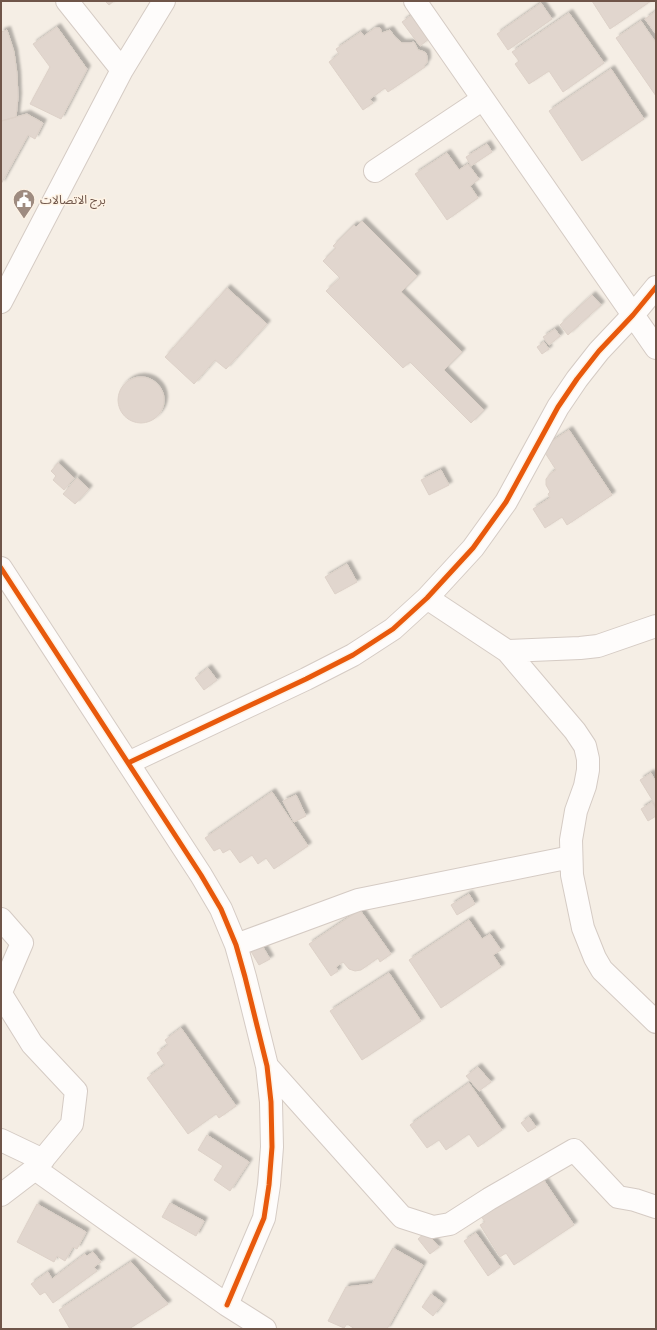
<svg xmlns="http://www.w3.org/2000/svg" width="657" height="1330" font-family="Karla,'Noto Sans Arabic',sans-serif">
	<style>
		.building { fill: #e1d6ce; stroke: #ddd1c8; filter: url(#shadow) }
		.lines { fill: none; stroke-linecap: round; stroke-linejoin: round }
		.street-casing { stroke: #d5cbc4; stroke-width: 24 }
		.street { stroke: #fefcfb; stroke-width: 22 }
		.cycleway-casing { stroke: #fef3e5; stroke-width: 8 }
		.cycleway { stroke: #e8590c; stroke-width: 5 }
		.labels { text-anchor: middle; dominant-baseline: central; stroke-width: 3; stroke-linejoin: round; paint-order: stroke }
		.poi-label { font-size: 12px; fill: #6f5549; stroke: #fef3e5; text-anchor: start }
	</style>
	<defs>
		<filter id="shadow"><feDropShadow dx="3.5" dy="-3.5" stdDeviation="1" flood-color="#0004"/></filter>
	</defs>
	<rect width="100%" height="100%" fill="#f5eee5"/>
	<!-- building -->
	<path class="building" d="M105,1H114L109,5Z
		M592,1H651L610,29Z
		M541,3L552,19L508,50L497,34Z
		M656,11V34L645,19Z
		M569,13L604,63L563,92L549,71L529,84L515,64L519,61L512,52Z
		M413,14L430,38L420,46L402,22Z
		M641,21L656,43V96L616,38Z
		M57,27L87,69L61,119L30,104L50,67L33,44Z
		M375,28H380L382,33L390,30L395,37L402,43H410L414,42L418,50L422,51L426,53L427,57V62L424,66L425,67L388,92L385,88L370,99L373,103L363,110L329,62L339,54L336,49L361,32L364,36Z
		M7,30L14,52L17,74L18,97L16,117L1,121V32Z
		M611,69L644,119L582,161L549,111Z
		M27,114L43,123L35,139L28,135L1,184V121Z
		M487,144L492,152L471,166L466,157Z
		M447,153L459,170L468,164L479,179L470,186L478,198L447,220L415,174Z
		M362,221L417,276L401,292L462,352L444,370L484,410L471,423L410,362L403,368L326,291L340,278L323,261L336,248L333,246L354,225L356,227Z
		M227,288L267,324L226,369L215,360L194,384L165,357Z
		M592,295L601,305L568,335L560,325Z
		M555,329L560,336L549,345L543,337Z
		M544,342L549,349L542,354L537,347Z
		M118 400a23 23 0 1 1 46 0a23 23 0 1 1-46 0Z
		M569,430L612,495L567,525L562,517L545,528L533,509L550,498L548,494L550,492L546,485V479L550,474L556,470L542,448Z
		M58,463L74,478L64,490L53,480L56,476L51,471Z
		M441,470L449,485L429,495L421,480Z
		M77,478L89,489L75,504L63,494Z
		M347,564L357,582L335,594L325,577Z
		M208,668L217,680L204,690L195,678Z
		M651,773L656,782V806L640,780Z
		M272,792L308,846L274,869L266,858L258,864L252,855L240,863L230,849L223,853L220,848L214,851L205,838Z
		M296,795L306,816L294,822L283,801Z
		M652,802L656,809V816L648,821L641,809Z
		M469,894L475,904L457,915L451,905Z
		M360,910L391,954L380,962L378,958L361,970L355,971L349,969L343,962L336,967L338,971L331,976L309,944Z
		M469,920L482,939L490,934L501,950L493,955L501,967L441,1008L409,960Z
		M260,942L270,959L259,965L249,948Z
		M389,973L421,1021L362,1060L330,1011Z
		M181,1028L236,1106L219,1118L216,1114L188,1134L147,1078L165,1065L157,1053L168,1045L165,1040Z
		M478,1067L491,1082L479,1091L466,1076Z
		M469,1083L502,1130L478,1147L469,1134L446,1150L439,1140L427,1148L410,1125Z
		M529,1117L536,1127L528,1132L521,1123Z
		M207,1135L249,1162L230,1191L214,1180L223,1166L198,1150Z
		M541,1176L574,1225L514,1265L506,1253L500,1257L480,1225L485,1222L481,1216Z
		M170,1203L204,1221L196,1236L162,1217Z
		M37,1204L86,1232L77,1249L73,1247L65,1261L57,1256L54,1262L17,1242Z
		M426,1232L439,1247L430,1254L418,1239Z
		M476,1233L500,1267L488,1276L464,1241Z
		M393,1248L423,1265L387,1329H355L347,1324L344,1328L328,1321L346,1287L372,1284Z
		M93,1252L101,1262L94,1267L97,1271L53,1303L45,1292L40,1295L31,1284L48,1272L52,1279L85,1254L87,1256Z
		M131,1262L168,1304L129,1329H70L59,1310Z
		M431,1294L443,1303L433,1316L422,1307Z"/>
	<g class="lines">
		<!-- street casing -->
		<g class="street-casing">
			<path id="street" d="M67,1L122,70
				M415,1L656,348
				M375,171L483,99
				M1,302L122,70L164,1
				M1,568L201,875L221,909L236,945L245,977L267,1066L271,1102L272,1147L269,1185L264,1218L227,1305
				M427,598L507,651L575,731L585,746L588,759V770L585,786L576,811L571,840L572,875L583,928L595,958L602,970L656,1022
				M507,651L580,648L598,646L656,626
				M128,763L306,679L353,655L393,629L427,598L473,548L506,502L558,407L577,379L599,351L633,315L656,287
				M1,919L22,943L1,992
				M236,945L358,900L571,857
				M1,994L32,1044L76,1091L72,1124L35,1169L227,1305L265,1329
				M267,1066L402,1217L433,1227L450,1224L489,1199L574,1150L618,1197L635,1200L656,1207
				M1,1140L43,1160
				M1,1195L35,1169"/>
		</g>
		<!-- street -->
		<use href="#street" class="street"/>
		<!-- cycleway casing -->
		<g class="cycleway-casing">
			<path id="cycleway" d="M1,568L201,875L221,909L236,945L245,977L267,1066L271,1102L272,1147L269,1185L264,1218L227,1305
				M128,763L306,679L353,655L393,629L427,598L473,548L506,502L558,407L577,379L599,351L633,315L656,287"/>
		</g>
		<!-- cycleway -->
		<use href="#cycleway" class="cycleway"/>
	</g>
	<!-- icons -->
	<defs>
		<g id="civic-pin" transform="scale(1.15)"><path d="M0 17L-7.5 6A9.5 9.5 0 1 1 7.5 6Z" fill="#9e8b80" stroke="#fef3e5"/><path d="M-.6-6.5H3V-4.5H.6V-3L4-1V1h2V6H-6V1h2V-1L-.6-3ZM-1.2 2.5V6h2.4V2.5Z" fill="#fff"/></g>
	</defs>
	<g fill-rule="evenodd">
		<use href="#civic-pin" x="24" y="200"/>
	</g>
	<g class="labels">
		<!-- poi labels -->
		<g class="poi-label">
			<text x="40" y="200">برج الاتصالات</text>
		</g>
	</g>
	<!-- border -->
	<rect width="657" height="1330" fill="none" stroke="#6f5549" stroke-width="4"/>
</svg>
